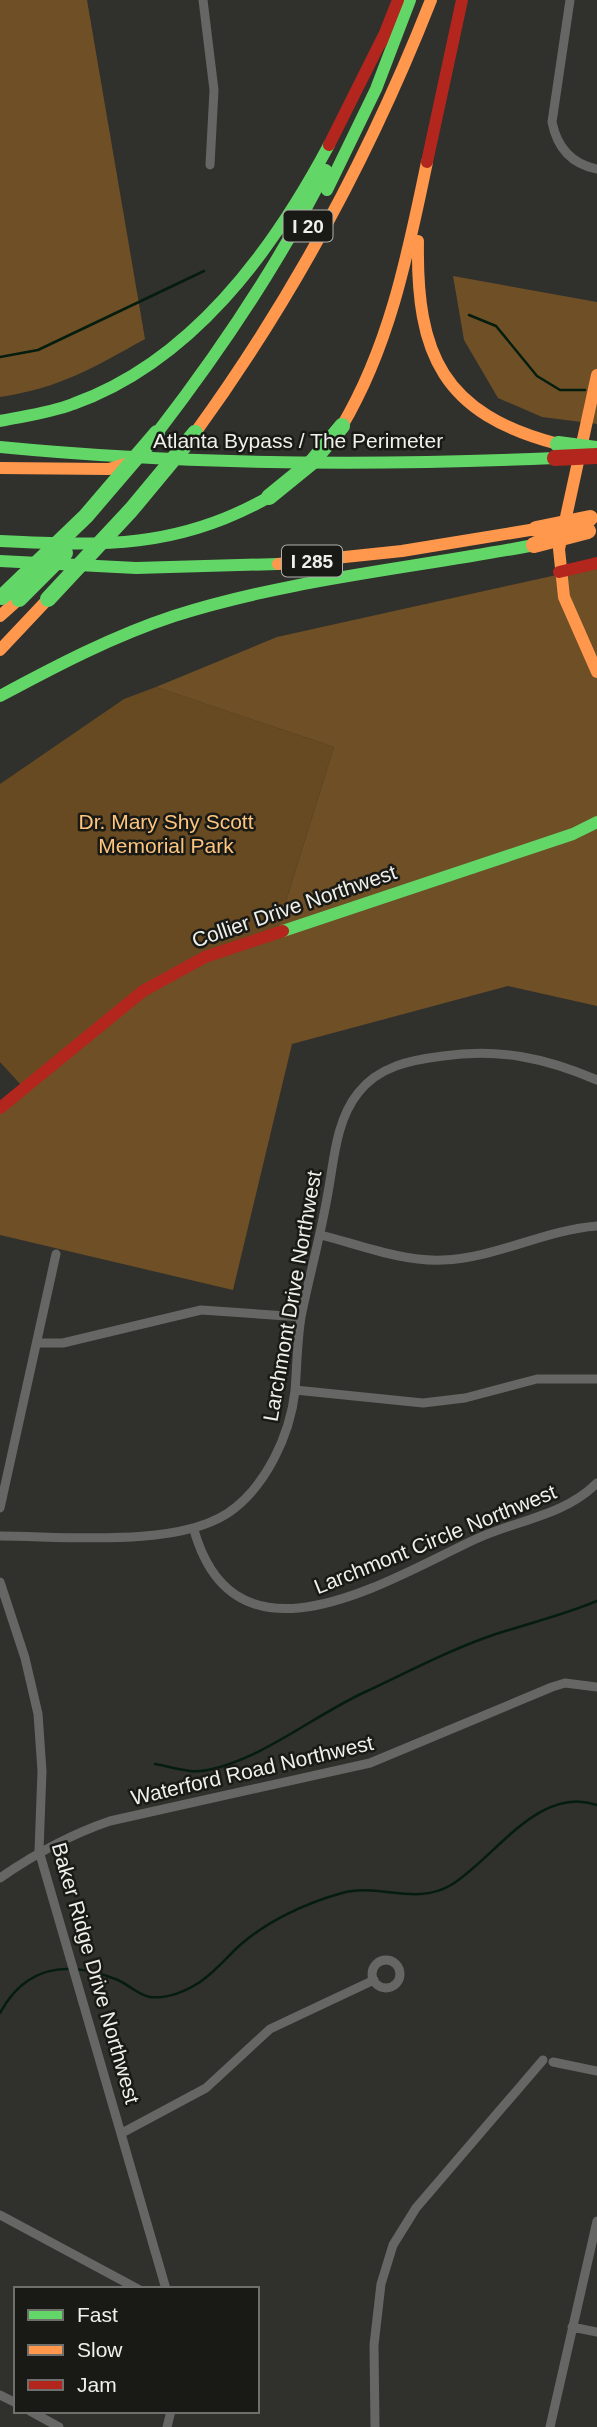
<svg xmlns="http://www.w3.org/2000/svg" width="597" height="2427" font-family="Helvetica,sans-serif">
	<style>
		.green { fill: #674a21 }
		.forest { fill: #6e4f26 }
		.lines { fill: none; stroke-linecap: round; stroke-linejoin: round }
		.stream { stroke: #051d0e; stroke-width: 2.5 }
		.street { stroke: #666664; stroke-width: 9 }
		.fast { stroke: #63d668; stroke-width: 12 }
		.slow { stroke: #ff974d; stroke-width: 12 }
		.jam { stroke: #b3261e; stroke-width: 12 }
		.fast-bridge { stroke: #63d668; stroke-width: 16 }
		.slow-bridge { stroke: #ff974d; stroke-width: 16 }
		.jam-bridge { stroke: #b3261e; stroke-width: 16 }
		.labels { text-anchor: middle; dominant-baseline: central; stroke-width: 5; stroke-linejoin: round; paint-order: stroke }
		.shield { fill: #191916; stroke: #b0b0ab; stroke-width: 2 }
		.shield-label { font-size: 19px; font-weight: bold; fill: #f0f0eb }
		.street-label { font-size: 21px; fill: #f0f0eb; stroke: #191916 }
		.park-label { font-size: 21px; fill: #fec57f; stroke: #191916 }
	</style>
	<rect width="100%" height="100%" fill="#30302c"/>
	<!-- green -->
	<path class="green" d="M156,687L334,747L276,933L21,1085L0,1062V784L124,699Z"/>
	<!-- forest -->
	<path class="forest" d="M0,0H87L145,339C93,368 60,388 0,397Z
		M453,276L597,302V424L542,417L498,398L464,340Z
		M597,566V1006L508,986L292,1044L233,1290L0,1235V1103L140,990L276,933L334,747L156,687L277,637Z"/>
	<g class="lines">
		<!-- stream -->
		<path class="stream" d="M469,315L496,326L537,376L560,390H585
			M0,357L38,350L204,271
			M155,1764C172,1767 191,1774 208,1770C264,1758 313,1716 365,1692C408,1672 451,1649 496,1634C530,1623 564,1615 597,1601
			M0,2013C26,1965 69,1960 118,1980C129,1985 138,1995 150,1997C168,1999 186,1991 200,1982C215,1972 226,1958 239,1946C267,1921 306,1903 342,1893C378,1883 416,1906 451,1885C494,1859 539,1784 597,1805"/>
		<!-- street -->
		<path class="street" d="M203,0L214,90L210,165
			M570,0L552,122C557,147 571,164 597,169
			M321,1235C360,1245 403,1262 443,1260C496,1258 544,1230 597,1226
			M37,1343H63L201,1310L301,1317
			M295,1390L423,1403L465,1398L537,1379H597
			M0,1508L56,1254
			M194,1530C236,1678 389,1579 476,1539C517,1520 564,1516 597,1483
			M0,1536C64,1536 175,1548 228,1513C266,1487 290,1435 295,1391C297,1366 297,1342 301,1317C309,1277 320,1238 327,1198C334,1163 335,1122 358,1093C379,1066 411,1060 443,1056C499,1048 546,1058 597,1080
			M0,1582L25,1658L38,1714L42,1771L39,1851L166,2289
			M0,1878C36,1853 69,1835 110,1821L370,1763L552,1687L565,1683L597,1687
			M372 1974a14 14 0 1 1 28 0a14 14 0 1 1-28 0Z
			M553,2062L597,2071
			M122,2133L206,2088L270,2029L374,1980
			M0,2215L138,2289
			M572,2327L597,2332
			M0,2395L16,2403
			M30,2411L59,2427
			M167,2427L171,2411
			M375,2427L374,2345L381,2284L393,2245L416,2208L543,2060
			M550,2427L597,2221"/>
		<!-- fast -->
		<path class="fast" d="M327,190L376,89L410,0
			M0,421C24,416 50,413 73,404C191,362 272,252 329,145
			M157,433C221,350 279,264 326,170
			M0,447C185,465 369,466 555,458
			M0,541C102,546 178,549 269,497
			M0,561L136,568L278,564
			M0,696C56,666 113,636 174,616C290,579 415,568 534,545
			M283,931L573,834L597,822"/>
		<!-- slow -->
		<path class="slow" d="M418,241C416,355 443,414 558,444
			M597,375L559,549L564,597L597,672
			M342,426C390,345 408,253 427,162
			M195,433C293,298 370,155 431,0
			M0,468L109,469L129,463
			M278,564L402,551L536,529
			M0,616L19,599
			M0,650L48,599"/>
		<!-- jam -->
		<path class="jam" d="M381,43L398,0
			M329,145L384,35
			M427,162L462,0
			M559,572L597,563
			M0,1108L143,991L205,957L283,931"/>
		<!-- fast-bridge -->
		<path class="fast-bridge" d="M558,444L597,449
			M269,497L312,462L342,426
			M2,597L86,516L157,433
			M19,599L65,553
			M48,599L131,510L195,433"/>
		<!-- slow-bridge -->
		<path class="slow-bridge" d="M536,529L590,518
			M534,545L588,531"/>
		<!-- jam-bridge -->
		<path class="jam-bridge" d="M555,458L597,456"/>
	</g>
	<g class="labels">
		<!-- shield labels -->
		<g class="shield">
			<rect x="283.5" y="210.5" width="49" height="31" rx="5"/>
			<rect x="282" y="545.5" width="60" height="31" rx="5"/>
		</g>
		<g class="shield-label">
			<text x="308" y="226">I 20</text>
			<text x="312" y="561">I 285</text>
		</g>
		<!-- street labels -->
		<g class="street-label">
			<text x="298" y="440">Atlanta Bypass / The Perimeter</text>
			<text transform="translate(294 906) rotate(-19)">Collier Drive Northwest</text>
			<text transform="translate(292 1296) rotate(-80)">Larchmont Drive Northwest</text>
			<text transform="translate(435 1539) rotate(-22)">Larchmont Circle Northwest</text>
			<text transform="translate(252 1770) rotate(-13)">Waterford Road Northwest</text>
			<text transform="translate(96 1973) rotate(74)">Baker Ridge Drive Northwest</text>
		</g>
		<!-- park labels -->
		<g class="park-label">
			<text x="166" y="821">Dr. Mary Shy Scott<tspan x="166" dy="24">Memorial Park</tspan></text>
		</g>
	</g>
	<!-- legend -->
	<rect x="14" y="2287" width="245" height="126" fill="#191916" stroke="#6f6f6b" stroke-width="2"/>
	<rect x="28" y="2310" width="35" height="10" fill="#63d668" stroke="#6f6f6b" stroke-width="2"/>
	<text x="77" y="2322" font-size="21" fill="#f0f0eb">Fast</text>
	<rect x="28" y="2345" width="35" height="10" fill="#ff974d" stroke="#6f6f6b" stroke-width="2"/>
	<text x="77" y="2357" font-size="21" fill="#f0f0eb">Slow</text>
	<rect x="28" y="2380" width="35" height="10" fill="#b3261e" stroke="#6f6f6b" stroke-width="2"/>
	<text x="77" y="2392" font-size="21" fill="#f0f0eb">Jam</text>
</svg>
